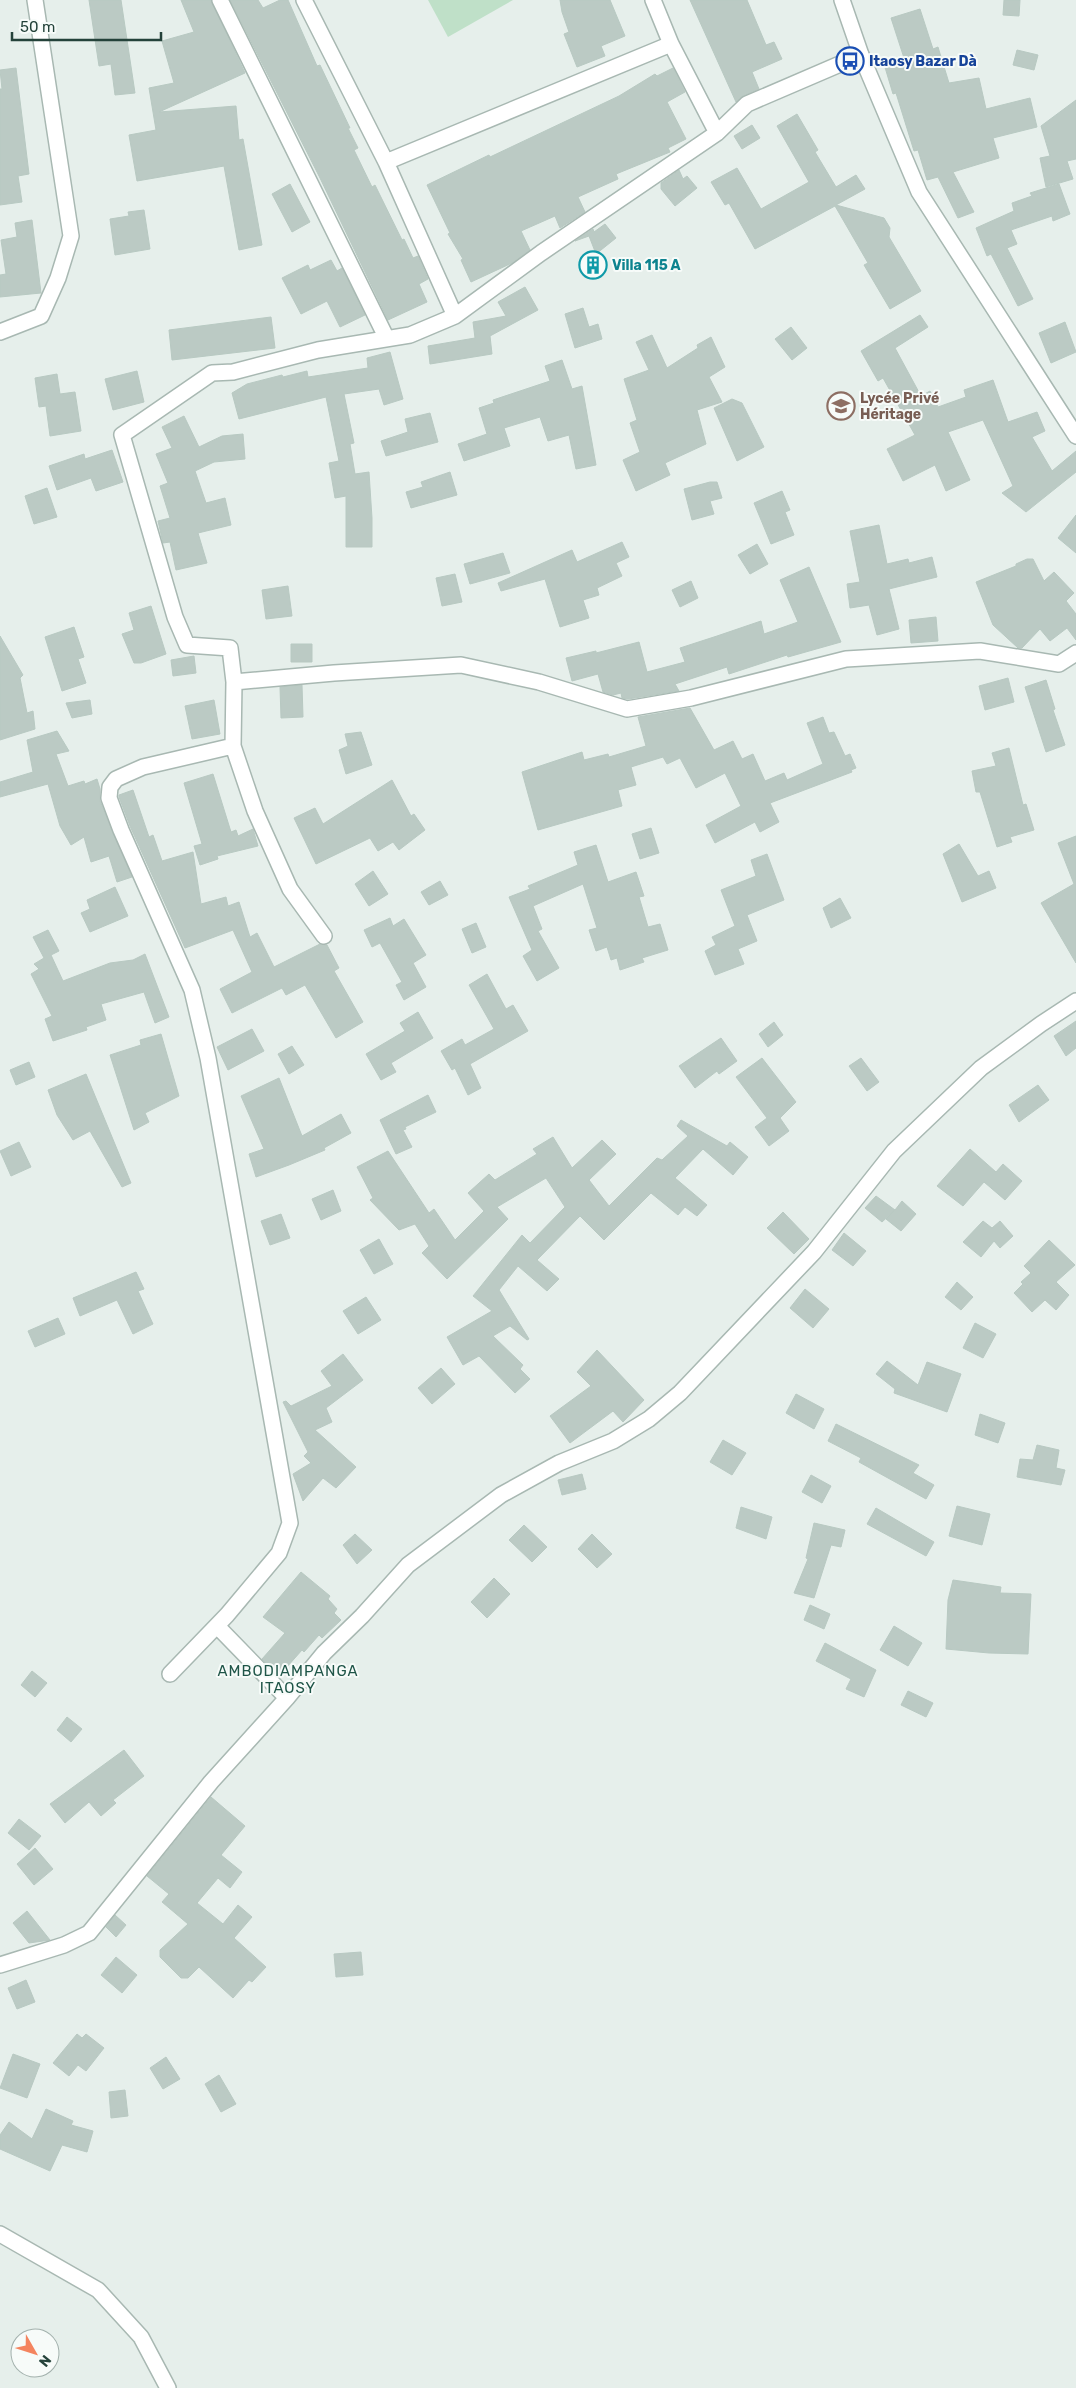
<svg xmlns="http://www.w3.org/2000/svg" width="1076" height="2388" font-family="Rubik,sans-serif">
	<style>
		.green { fill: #bfe0c8 }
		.building { fill: #bbcac4; stroke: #b8c9c2 }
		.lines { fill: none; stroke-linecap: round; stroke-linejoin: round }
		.minor-casing { stroke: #a8b8b2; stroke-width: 18 }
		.tertiary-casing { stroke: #a8b8b2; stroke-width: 18 }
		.minor { stroke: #fff; stroke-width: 15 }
		.tertiary { stroke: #fff; stroke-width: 15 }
		.labels { text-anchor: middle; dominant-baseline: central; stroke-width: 4; stroke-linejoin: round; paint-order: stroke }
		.transit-label { font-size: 14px; font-weight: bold; fill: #164399; stroke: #f7fbf9; text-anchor: start }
		.culture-label { font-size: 14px; font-weight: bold; fill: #0d838f; stroke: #f7fbf9; text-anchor: start }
		.education-label { font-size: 14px; font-weight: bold; fill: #785e54; stroke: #f7fbf9; text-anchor: start }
		.neighbourhood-label { font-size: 15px; letter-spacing: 1px; fill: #1f5548; stroke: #f7fbf9 }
	</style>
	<rect width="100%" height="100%" fill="#e6efeb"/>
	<!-- green -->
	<path class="green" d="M428,0H513L448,37Z"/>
	<!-- building -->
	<path class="building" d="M89,0H121L135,93L115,95L111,64L99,66Z
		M181,0H211L245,73L159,112L236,106L239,140L243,139L262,245L239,250L224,166L137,181L129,135L156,130L149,88L174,83L162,41L194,32Z
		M230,0H258L263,8L280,0H288L317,66L320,65L350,128H348L358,148L354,150L372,187L375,185L402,240L404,239L413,258L418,256L428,279L419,284L427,302L388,320L320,178Z
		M560,0H610L625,36L601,46L605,56L577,67L564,34L569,32L562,12Z
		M690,0H747L766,45L774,42L782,59L752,72L759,89L743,96L736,102Z
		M1004,0H1020L1019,16L1003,15Z
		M920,9L933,49L938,47L949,83L979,78L986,109L1030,98L1037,127L993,138L999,158L953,172L974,212L958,218L938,177L927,180L918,150L914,151L896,93L893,94L884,64L904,58L891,18Z
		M1017,50L1038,55L1034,70L1013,65Z
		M16,68L29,174L18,176L22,202L0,205V89H2L0,70Z
		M673,68L685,92L667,102L686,139L668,148L670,152L616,174L618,179L578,197L585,212L560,228L555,216L521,231L530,250L512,263L471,282L461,260L463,259L448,234L450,233L427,185L489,155L490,157L619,96L655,74L657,76Z
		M1076,100V159L1067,161L1073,179L1046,187L1040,158L1050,156L1041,126Z
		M797,114L818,150L815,152L836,187L856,175L865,189L836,205L884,218L890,228L889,237L921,291L890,309L864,265L868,263L835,206L755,249L729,203L725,205L711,182L737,168L761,209L809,182L777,126Z
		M752,125L760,138L742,149L734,136Z
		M679,170L683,179L687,176L697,188L675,206L661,189V183Z
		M290,184L310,222L292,232L272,194Z
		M1059,184L1070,214L1053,221L1052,216L1011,230L1017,244L1007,248L1033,299L1018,306L991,254L987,256L976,228L1014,211L1012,203L1032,196L1030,193Z
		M144,210L150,249L115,255L110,219L129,216L128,212Z
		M32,220L41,293L0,297V275L6,274L1,240L17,237L15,223Z
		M605,224L616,238L596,254L589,236L575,241L593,229L594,232Z
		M331,260L337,271L342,268L365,315L340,327L327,301L301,314L282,278L308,265L310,270Z
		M525,287L538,310L490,336L492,354L430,364L428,346L475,338L473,322L506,316L498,302Z
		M583,308L589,327L598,324L602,339L575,348L565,314Z
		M920,315L928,327L895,348L921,396L930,391L938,407L966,397L964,390L993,380L1008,422L1037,412L1045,431L1032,437L1052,471L1076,451V472L1026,512L1002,493L1013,486L983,420L948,432L970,480L946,491L935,465L903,481L887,449L915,435L883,378L878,381L861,351Z
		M271,317L275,348L172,360L169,330Z
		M1065,322L1076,352L1051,363L1039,333Z
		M791,327L807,348L792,360L775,339Z
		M652,335L667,368L698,348L697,345L711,337L725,367L709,377L722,402L697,410L706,444L665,463L670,475L636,491L623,460L640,452L630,423L637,420L624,379L649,370L636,342Z
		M390,352L403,399L384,405L379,389L344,394L354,443L350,444L355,474L369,472L372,518V547H346V496L335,498L329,463L339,461L326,397L239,419L232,393L247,384L282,375L283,377L307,371L308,377L368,368L367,358Z
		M562,360L572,389L582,386L596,465L576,469L569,435L548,441L540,417L504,428L510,446L464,461L458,444L487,434L479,408L494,403L493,400L550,381L545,366Z
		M137,371L144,402L113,410L105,379Z
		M57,374L60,394L75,392L81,431L50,436L46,406L39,407L35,378Z
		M732,399L742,403L764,447L737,461L714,408Z
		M430,413L438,442L386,456L381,441L408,432L405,419Z
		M184,416L199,447L222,436L243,434L245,459L214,462L195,471L206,503L225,498L231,525L198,533L207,563L176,570L170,542L163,543L158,521L170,518L160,486L168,483L156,454L172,448L162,427Z
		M112,450L123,482L96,491L91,478L57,490L49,466L84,454L85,459Z
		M450,472L457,495L411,508L406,492L423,487L421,482Z
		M710,482H717L722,498L710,501L714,514L692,520L684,489Z
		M47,488L57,517L34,524L25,496Z
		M782,491L790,510L785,512L794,535L771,544L754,503Z
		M1076,515V553L1058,538Z
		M879,525L887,564L908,559L909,563L932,557L937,577L889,589L899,629L877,635L869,605L850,608L847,584L860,582L850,531Z
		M622,542L629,557L616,563L622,576L597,588L599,595L583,600L589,618L560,627L545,579L501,591L498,583L572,550L577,562Z
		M757,544L768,564L750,574L738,555Z
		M503,553L510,573L470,584L464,564Z
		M1027,559H1033L1044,581L1054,572L1074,593L1066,601L1076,614V640L1067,628L1050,641L1040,629L1022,648H1018L993,625L976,582L1016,566V564Z
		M809,567L841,642L788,657L787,655L729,674L727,667L675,684L679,691L628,699L622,698L621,693L613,695L603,692L598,674L572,681L566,658L596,651V653L639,642L647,672L685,662L680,648L717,636L761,621L764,634L798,622L780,580Z
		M455,574L462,602L442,606L436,578Z
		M691,581L698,598L680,607L672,590Z
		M288,586L292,616L266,619L262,590Z
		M151,606L166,654L141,663H134L122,634L134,630L129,613Z
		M936,617L938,641L911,643L909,620Z
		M74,627L84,657L78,659L86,683L62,691L45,637Z
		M0,636L23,675L20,678L27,713L33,711L35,729L0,740Z
		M291,644H312V662H291Z
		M194,656L196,673L173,676L171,660Z
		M1008,678L1014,702L985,710L979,686Z
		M1046,680L1055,709L1053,710L1065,745L1046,752L1025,687Z
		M302,685L303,717L281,718L280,687Z
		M90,700L92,714L72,718L66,703Z
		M214,700L220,734L192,739L185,706Z
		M690,708L714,750L733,741L742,759L753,754L765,781L784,773L787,780L823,764L807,723L823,717L829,733L834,732L845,756L850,754L856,768L851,770L852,772L770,803L779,822L760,832L755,822L715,843L706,825L741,806L725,773L696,788L680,758L667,764L663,757L631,767L636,785L618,790L622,806L538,830L522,772L582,752L584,760L608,754L609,757L646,746L638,717Z
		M57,731L69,751L56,754L68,786L84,781L85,784L97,779L100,789V801L132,877L117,882L109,856L91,862L84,837L71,845L60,826L48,784L0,797V782L33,772L27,740Z
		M361,732L372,765L346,774L339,750L348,746L345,734Z
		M1009,748L1023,805L1026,804L1034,830L1010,837L1012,842L997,847L980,792H976L972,771L996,766L992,753Z
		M213,774L231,832L236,830L238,836L253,829L258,846L217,856L218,859L200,865L194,846L202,844L184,783Z
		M392,780L411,816L414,814L425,830L399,850L393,842L378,851L370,838L316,864L294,818L315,808L323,824Z
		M133,790L149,837L153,835L162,861L193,852L201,904L226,897L228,906L239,902L250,937L257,933L274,967L320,944L327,945L339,968L334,971L363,1022L336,1038L305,985L286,995L282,988L232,1013L220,989L252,972L233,930L185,948L130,826L119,797V795Z
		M651,828L659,853L640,859L632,834Z
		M1076,836V963L1041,903L1074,884L1058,843Z
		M959,844L978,876L989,871L996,888L962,902L943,854Z
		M596,845L608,882L636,872L644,896L639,897L648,927L660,924L668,950L642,958L644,962L620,970L617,958L611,960L607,947L596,951L589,930L597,928L583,884L533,906L542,929L538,931L559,968L537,981L523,956L532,950L509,897L530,889L528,886L578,865L574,852Z
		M767,854L784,900L747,915L757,941L738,949L744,964L715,975L705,951L716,945L712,937L735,926L721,890L756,876L751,860Z
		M373,871L388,894L369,906L355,884Z
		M440,881L448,895L429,905L421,892Z
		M115,887L128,916L90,932L81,913L90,909L87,900Z
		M840,898L851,918L831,928L823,908Z
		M390,918L393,926L404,919L426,955L413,963L426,987L404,1000L396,985L402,982L380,943L372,947L364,930Z
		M476,923L486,947L472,953L462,929Z
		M48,930L59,951L51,955L63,981L110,963L133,960L145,954L169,1017L155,1023L144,992L101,1004L106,1020L86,1027L87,1030L53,1041L45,1019L52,1016L31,974L39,969L34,964L44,958L33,937Z
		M487,974L506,1009L513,1005L528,1031L470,1064L481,1088L468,1095L455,1068L452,1070L441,1051L462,1039L465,1045L494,1029L469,985Z
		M418,1012L433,1038L391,1063L396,1072L381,1080L366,1054L405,1031L400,1023Z
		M1076,1021V1048L1066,1056L1054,1036Z
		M774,1022L783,1035L768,1047L759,1034Z
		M252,1029L264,1051L228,1070L217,1047Z
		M161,1034L179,1096L145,1113L149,1122L134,1130L110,1055L141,1045L140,1040Z
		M721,1038L737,1061L719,1074L717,1071L695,1088L679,1066Z
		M292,1046L304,1065L289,1074L278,1054Z
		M762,1058L796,1102L780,1118L789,1131L769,1146L755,1127L767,1118L736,1077Z
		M861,1058L879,1082L867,1091L849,1066Z
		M29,1062L35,1077L16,1085L10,1070Z
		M86,1074L131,1183L122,1187L90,1131L73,1140L57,1115L48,1090Z
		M279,1078L302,1136L341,1114L351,1133L324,1148L325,1150L289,1165L256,1177L249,1154L264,1149L241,1096Z
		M1038,1085L1049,1100L1019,1122L1009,1105Z
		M428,1095L436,1112L405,1127L406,1129L403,1130L412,1147L396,1154L380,1120Z
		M681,1120L727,1146L730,1142L748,1157L733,1175L703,1149L675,1178L707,1205L697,1216L685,1207L678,1215L651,1193L604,1240L580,1216L537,1260L559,1279L547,1291L518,1266L499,1290L529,1339L527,1340L510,1326L493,1336L523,1365L520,1369L530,1379L515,1393L479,1356L463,1365L447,1337L492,1311L473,1296L522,1235L530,1243L565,1207L546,1178L497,1207L508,1219L447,1279L422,1253L429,1246L415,1224L399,1230L370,1200L373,1198L357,1167L388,1151L429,1213L434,1209L455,1240L484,1211L468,1193L489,1174L495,1180L537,1154L533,1149L553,1137L572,1168L602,1140L616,1154L589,1180L609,1206L657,1158L662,1160L688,1136L677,1126Z
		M19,1142L31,1167L11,1176L0,1151Z
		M970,1149L996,1172L1003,1164L1022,1181L1005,1200L984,1182L963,1206L937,1186Z
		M333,1190L341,1211L321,1220L312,1199Z
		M876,1196L895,1210L902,1201L916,1214L901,1231L886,1219L894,1211L882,1222L865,1208Z
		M783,1212L809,1239L794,1254L767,1228Z
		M281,1214L290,1238L270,1245L261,1221Z
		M983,1221L992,1228L1000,1221L1013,1236L1000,1248L994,1241L981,1257L963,1242Z
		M844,1233L866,1251L853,1266L832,1250Z
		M379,1239L393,1264L374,1274L360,1250Z
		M1049,1240L1075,1265L1056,1282L1069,1295L1056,1310L1045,1300L1032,1312L1014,1293L1023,1284L1021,1282L1031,1273L1024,1266Z
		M136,1272L144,1289L138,1291L153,1324L133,1334L117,1300L80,1316L73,1298Z
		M957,1282L973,1297L961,1310L945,1297Z
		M805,1289L829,1309L813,1328L790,1308Z
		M366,1297L381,1320L358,1334L343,1311Z
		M58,1318L65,1334L35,1347L28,1331Z
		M975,1323L996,1334L983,1358L963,1348Z
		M597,1350L644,1400L623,1422L613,1411L570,1443L550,1416L591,1386L577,1372Z
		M343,1354L363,1380L326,1408L332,1422L315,1430L356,1467L336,1488L323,1478L303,1501L293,1474L311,1463L304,1456L308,1452L283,1402L286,1401L291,1406L332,1386L321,1371Z
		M887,1361L918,1385L927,1362L961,1374L947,1412L894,1393L895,1389L876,1374Z
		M441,1368L455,1384L432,1404L418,1388Z
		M796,1394L824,1409L814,1429L786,1413Z
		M980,1414L1005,1423L998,1443L975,1435Z
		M836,1424L919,1465L913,1473L934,1485L926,1499L859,1462L861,1458L828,1441Z
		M723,1440L746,1453L732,1475L710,1462Z
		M1037,1445L1059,1450L1056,1468L1065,1470L1061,1485L1017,1477L1020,1459L1033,1460Z
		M582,1474L586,1489L562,1495L558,1480Z
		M811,1475L831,1486L822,1503L802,1492Z
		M957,1506L990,1514L982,1545L949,1536Z
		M741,1507L772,1517L766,1539L736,1528Z
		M876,1508L934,1542L926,1556L867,1524Z
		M814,1523L845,1530L841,1547L831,1545L814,1598L794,1593L808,1559L806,1558Z
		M524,1525L547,1547L532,1562L509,1540Z
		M355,1534L372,1550L357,1564L343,1545Z
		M592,1534L612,1554L597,1568L578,1549Z
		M301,1572L330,1596L328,1599L337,1609L334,1613L341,1620L322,1638L319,1635L304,1652L302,1650L279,1676L262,1659L285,1633L263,1617Z
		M494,1578L510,1594L487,1618L471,1602Z
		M953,1580L1001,1587L1000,1593L1031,1594L1028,1654L989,1653L946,1649L948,1600Z
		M810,1605L830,1614L824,1629L804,1620Z
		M894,1626L922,1643L908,1666L880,1650Z
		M825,1643L876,1670L864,1697L846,1689L851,1679L816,1661Z
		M32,1671L47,1683L35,1697L21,1685Z
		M908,1691L933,1703L926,1717L901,1705Z
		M67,1717L82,1729L71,1742L57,1730Z
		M124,1750L144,1776L113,1800L116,1803L101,1816L89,1802L65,1823L50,1804Z
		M211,1797L245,1826L221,1855L242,1872L230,1888L218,1878L197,1903L223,1924L238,1905L252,1917L234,1938L266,1967L252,1982L249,1980L233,1998L199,1967L188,1978H181L160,1957V1950L188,1924L162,1902L169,1894L147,1876Z
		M19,1819L41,1836L29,1850L8,1833Z
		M35,1848L53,1869L34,1885L17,1864Z
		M27,1911L50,1940L29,1943L13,1923Z
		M115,1915L126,1925L116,1937L106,1927Z
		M361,1952L363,1975L336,1977L334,1954Z
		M116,1957L137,1975L122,1993L101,1975Z
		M26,1980L35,2002L17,2009L8,1988Z
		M77,2034L82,2038L86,2034L104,2048L86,2071L78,2065L69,2076L53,2063Z
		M13,2054L40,2064L27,2098L0,2088Z
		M166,2057L180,2079L163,2089L150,2068Z
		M219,2075L236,2104L221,2112L205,2084Z
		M125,2090L128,2116L111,2118L109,2092Z
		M46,2109L73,2121L71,2125L93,2131L87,2152L62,2145L50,2171L0,2149V2135L9,2122L32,2139Z"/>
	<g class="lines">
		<!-- minor casing -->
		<g class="minor-casing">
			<path id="minor" d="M220,0L386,337
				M304,0L386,162L455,316
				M653,0L671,44L717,133
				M386,162L671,44
				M0,332L41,316L58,278L71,236L35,0
				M234,682L334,673L461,665L539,682L627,709L691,698L846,659L980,651L1059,664L1076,653
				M324,936L290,889L255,811L233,746L234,682L230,648L187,645L175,617L122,435L212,373L233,372L318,350L410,335L455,316L541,253L717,133L747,104L861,55
				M217,1626L287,1698
				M170,1674L227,1615L279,1553L290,1523L208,1058L192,990L121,830L109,798L110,787L116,779L143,767L233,746
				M0,1965L64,1945L89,1933L211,1782L287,1698L324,1653L362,1616L408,1565L501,1495L559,1463L613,1441L649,1419L680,1393L814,1252L894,1151L981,1068L1041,1024L1076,1001
				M0,2234L98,2290L141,2337L168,2388"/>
		</g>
		<!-- tertiary casing -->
		<g class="tertiary-casing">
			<path id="tertiary" d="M842,0L861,55L919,192L1076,436"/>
		</g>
		<!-- minor -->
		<use href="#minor" class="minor"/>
		<!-- tertiary -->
		<use href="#tertiary" class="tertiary"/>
	</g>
	<!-- icons -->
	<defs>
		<g id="bus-ring" transform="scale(1.4375)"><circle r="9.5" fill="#f7fbf9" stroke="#1a4fb4" stroke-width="1.5"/><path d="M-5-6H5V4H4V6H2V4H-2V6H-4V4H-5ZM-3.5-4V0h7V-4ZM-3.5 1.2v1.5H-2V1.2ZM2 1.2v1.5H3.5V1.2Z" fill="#1a4fb4"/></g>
		<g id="building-ring" transform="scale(1.4375)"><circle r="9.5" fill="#f7fbf9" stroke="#0f9aa8" stroke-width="1.5"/><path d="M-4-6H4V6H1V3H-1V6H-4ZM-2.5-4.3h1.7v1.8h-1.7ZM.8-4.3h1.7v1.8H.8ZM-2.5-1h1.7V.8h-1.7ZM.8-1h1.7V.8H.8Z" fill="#0f9aa8"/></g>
		<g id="school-ring" transform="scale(1.4375)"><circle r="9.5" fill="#f7fbf9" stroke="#8d6e63" stroke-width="1.5"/><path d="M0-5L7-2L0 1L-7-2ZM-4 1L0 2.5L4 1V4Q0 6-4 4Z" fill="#8d6e63"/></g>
	</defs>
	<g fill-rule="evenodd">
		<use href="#bus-ring" x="850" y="61"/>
		<use href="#building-ring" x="593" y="265"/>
		<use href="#school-ring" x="841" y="406"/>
	</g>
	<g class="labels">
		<!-- transit labels -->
		<g class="transit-label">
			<text x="869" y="61">Itaosy Bazar Dà</text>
		</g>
		<!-- culture labels -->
		<g class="culture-label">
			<text x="612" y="265">Villa 115 A</text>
		</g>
		<!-- education labels -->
		<g class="education-label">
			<text x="860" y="398">Lycée Privé<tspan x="860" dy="16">Héritage</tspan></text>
		</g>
		<!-- neighbourhood labels -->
		<g class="neighbourhood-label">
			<text x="288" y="1671">AMBODIAMPANGA<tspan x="288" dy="17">ITAOSY</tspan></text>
		</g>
	</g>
	<!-- north arrow -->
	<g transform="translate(35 2353) rotate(129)"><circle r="24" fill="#f7fbf9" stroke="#a3b1ad"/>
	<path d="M0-4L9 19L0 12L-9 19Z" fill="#f4845f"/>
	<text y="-8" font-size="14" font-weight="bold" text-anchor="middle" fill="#24423a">N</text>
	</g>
	<!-- scale -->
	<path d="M12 32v8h149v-8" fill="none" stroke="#24423a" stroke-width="2.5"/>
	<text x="20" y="32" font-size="15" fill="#24423a" stroke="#f7fbf9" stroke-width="4" paint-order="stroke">50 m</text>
</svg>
